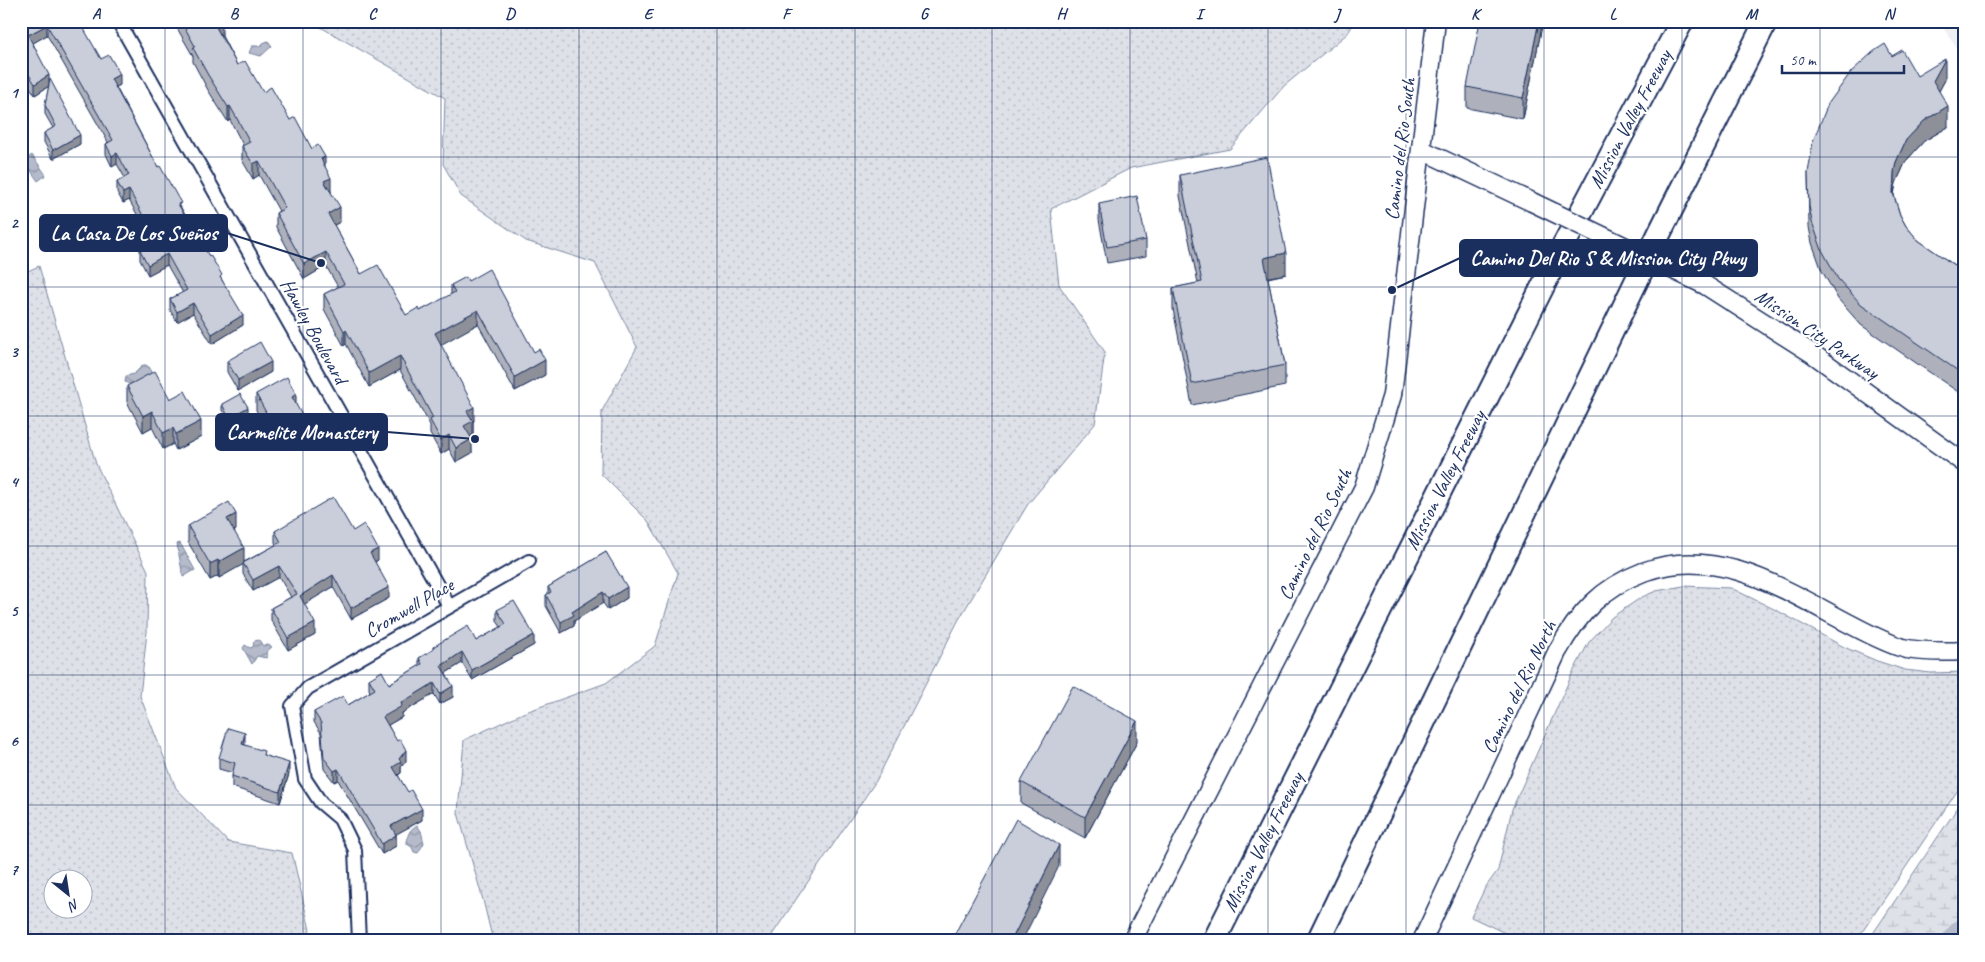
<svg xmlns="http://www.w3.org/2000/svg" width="1985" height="962" font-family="Caveat,sans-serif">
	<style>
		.built { fill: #eff0f4 }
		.grass { fill: url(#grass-dots); stroke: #7c88a2; fill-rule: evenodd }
		.wetland { fill: url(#wetland-marsh); stroke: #7c88a2 }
		.water { fill: url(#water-waves); stroke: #77839f }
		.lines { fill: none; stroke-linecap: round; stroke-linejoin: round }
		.river { stroke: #b5bbca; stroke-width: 30 }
		.street-casing { stroke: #1b2f5e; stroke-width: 16 }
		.secondary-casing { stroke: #1b2f5e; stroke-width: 21 }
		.highway-casing { stroke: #1b2f5e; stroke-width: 26 }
		.street { stroke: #fff; stroke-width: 12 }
		.secondary { stroke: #fff; stroke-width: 18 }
		.highway { stroke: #fff; stroke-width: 22 }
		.secondary-bridge-casing { stroke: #1b2f5e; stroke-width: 21; stroke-linecap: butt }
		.secondary-bridge { stroke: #fff; stroke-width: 18 }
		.wall { fill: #aeb1bb; stroke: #1b2f5e }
		.shaded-wall { fill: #8d9099; stroke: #1b2f5e }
		.building { fill: #caceda; stroke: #1b2f5e }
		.grid { fill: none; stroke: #1b2f5e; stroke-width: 1; stroke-opacity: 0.55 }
		.labels { text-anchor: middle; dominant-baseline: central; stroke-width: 4.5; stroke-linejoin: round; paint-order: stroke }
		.street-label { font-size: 20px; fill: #1b2f5e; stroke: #fff }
		.leader { fill: none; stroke: #1b2f5e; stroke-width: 2 }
		.callout-dot { fill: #1b2f5e; stroke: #fff; stroke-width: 2 }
		.callout { fill: #1b2f5e; stroke: #1b2f5e; stroke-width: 2 }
		.callout-label { font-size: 21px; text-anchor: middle; font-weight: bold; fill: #fff }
		.neatline { fill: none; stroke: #1b2f5e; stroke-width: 2 }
		.grid-label { font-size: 16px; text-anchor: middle; font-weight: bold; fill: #1b2f5e }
	</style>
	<defs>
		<pattern id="grass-dots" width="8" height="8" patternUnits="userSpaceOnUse" patternTransform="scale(1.25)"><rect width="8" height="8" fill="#dee1e7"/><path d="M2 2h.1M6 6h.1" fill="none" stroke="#bec1c9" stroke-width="1.8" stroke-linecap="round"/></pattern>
		<pattern id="wetland-marsh" width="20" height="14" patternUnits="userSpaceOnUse" patternTransform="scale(1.25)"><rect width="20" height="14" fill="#dee1e7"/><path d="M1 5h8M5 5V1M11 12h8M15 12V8" fill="none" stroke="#bec1c9"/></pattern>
		<pattern id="water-waves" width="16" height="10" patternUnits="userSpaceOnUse" patternTransform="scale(1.25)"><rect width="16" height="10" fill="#b5bbca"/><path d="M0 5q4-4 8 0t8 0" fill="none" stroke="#9298a7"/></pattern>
	</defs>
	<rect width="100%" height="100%" fill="#fff"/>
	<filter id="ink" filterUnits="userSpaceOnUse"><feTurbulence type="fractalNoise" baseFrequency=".02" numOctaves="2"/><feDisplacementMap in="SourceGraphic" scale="10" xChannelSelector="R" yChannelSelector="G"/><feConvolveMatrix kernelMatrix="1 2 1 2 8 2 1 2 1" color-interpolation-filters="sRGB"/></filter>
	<g filter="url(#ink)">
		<!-- built -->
		<path class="built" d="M1938,21H1964V57Z"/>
		<!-- grass -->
		<path class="grass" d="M310,21H1355L1348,33L1284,86L1230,149L1131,168L1051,209L1059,285L1105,352L1095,424L1028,504L958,621L876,781L768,941H493L483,900L458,813L464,740L523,713L606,683L655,646L678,573L648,521L601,474L602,411L637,347L595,263L526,241L461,196L443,164L445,98Z
			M39,266L96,464L148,571L147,632L140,696L176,788L228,842L292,853L310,930L303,941H21V274ZM52,880H82V910H52Z
			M1683,586L1731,588L1778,611L1844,647L1877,661L1905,670L1931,673L1964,672V781L1856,941H1522L1471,917L1485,888L1498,870L1512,809L1572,674L1589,642L1612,617L1642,597L1656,591Z"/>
		<!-- wetland -->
		<path class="wetland" d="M1964,798V941H1868L1872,935Z"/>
		<!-- water -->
		<path class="water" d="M268,41L272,46L261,56L249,53L252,46H262L263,43Z
			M32,155L46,175L38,181L24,161Z
			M143,365H146L150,368L151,373C144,381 139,383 129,384L125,382L126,376L134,374Z
			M180,543L195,570L183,577L177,544Z
			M259,640L263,646L268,645L272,647L266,652L268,655L266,658L257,656L252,664L243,648L245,645L250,648L253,647L254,641Z
			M417,825L421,831L424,843L418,853L414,852L412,847L407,844C407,835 409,830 417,825Z"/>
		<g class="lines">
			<!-- river -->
			<path class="river" d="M1957,941L1964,933"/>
			<!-- street casing -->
			<g class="street-casing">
				<path id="street" d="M118,21L449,606
					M359,941L355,850L340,819L321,803L305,779L292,706L308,688L529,561"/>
			</g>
			<!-- secondary casing -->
			<g class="secondary-casing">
				<path id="secondary" d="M1422,150L1532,202
					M1705,285L1813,354L1964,463
					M1132,941L1364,487L1392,395L1436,21
					M1422,941L1557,652C1579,613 1601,588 1643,572C1717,544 1785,590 1848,623C1865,632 1889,645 1907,649C1926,652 1945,652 1964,651"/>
			</g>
			<!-- highway casing -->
			<g class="highway-casing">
				<path id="highway" d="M1214,941L1560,252L1682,21
					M1318,941L1660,232L1766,21"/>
			</g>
			<!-- street -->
			<use href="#street" class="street"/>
			<!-- secondary -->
			<use href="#secondary" class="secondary"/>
			<!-- highway -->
			<use href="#highway" class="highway"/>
			<!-- secondary-bridge casing -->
			<g class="secondary-bridge-casing">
				<path id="secondary-bridge" d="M1532,202L1705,285"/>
			</g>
			<!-- secondary-bridge -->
			<use href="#secondary-bridge" class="secondary-bridge"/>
		</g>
		<!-- wall -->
		<path class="wall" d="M21,21H76L101,59L120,85L116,87L158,167L222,280L243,325L212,344L193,313L177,322L170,310V299L183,293L167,265L148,275L140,260V250L153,243L129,200L123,203L117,192V182L125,178L117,164L112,167L106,154V144L108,142L47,35L33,43L49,83L80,144L53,159L44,142V133L53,128L45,114V105L49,86L35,95L24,78L21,80Z
			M173,21H220L222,36L237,65L263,92L290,120L312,149L325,167L331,192L340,222L334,225L361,274L406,315L420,311L451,295V285L468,281L545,375L515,391L478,324L440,344L474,421L473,422V435L471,437L472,453L456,462L449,449L441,454L430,434V425L400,370L369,387L346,344L344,346L324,309V294L338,287L326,266L304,279L276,227V213L279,211L259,175L253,179L242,160V146L243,145L230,120L228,122L208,90L193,62V56Z
			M1543,21L1523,119L1467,108V87Z
			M1917,76L1945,80L1939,91L1948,127L1924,141L1906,161L1896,183L1894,195L1900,215L1906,226L1918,240L1964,272V396L1861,325L1838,299L1822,271L1812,243L1809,227L1808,173Z
			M1180,175L1286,274L1268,278L1285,365V386L1192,405L1173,309V288L1198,283L1180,196Z
			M1099,204L1146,240V256L1107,263L1099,220Z
			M227,361L271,372L238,391L227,372Z
			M127,386L170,399L201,437L176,450L173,444L163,449L152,427L143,432L127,402Z
			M256,394L296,404L304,435L277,449L256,410Z
			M222,404L248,413L229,423L222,410Z
			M188,526L236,530L234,531L244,562L276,545L275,542V531H353L378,560L375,562L389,598L351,619L333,587L304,604L315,635L288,650L271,620V608L291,597L279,577L253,591L243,574V564L219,578L218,576L210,580L188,542Z
			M606,552L627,598L608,610L603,603L574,621V626L561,633L546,606V595L548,594V587Z
			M497,610L534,645L472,680L462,663L446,673L453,697L440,704L434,694L402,713V717L388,725L406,761L401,767V773L398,775L422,820L396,834V846L382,854L338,780L334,782L324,769L321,733L314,722V712L348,705L370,692L369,689V679L389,684L419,666V658L433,650V647L476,641L501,627L497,621Z
			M1137,742L1085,838L1021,803V782Z
			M245,744V745L264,755L289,774L280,803L232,787V776L233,773L219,769V758Z"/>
		<!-- shaded-wall -->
		<path class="shaded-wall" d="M1539,21H1543L1523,119V98Z
			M222,24V38L216,27Z
			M47,25V35L28,46V35Z
			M1945,59V80L1933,102V81Z
			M24,67V78L21,80V69Z
			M120,74V85L111,90V79Z
			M49,75V86L35,95V84Z
			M230,106V120L228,122V107Z
			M1948,106V127L1924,141L1906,161L1896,183L1894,193L1893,214L1894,172L1896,162L1906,140L1924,121Z
			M80,135V144L53,159V150Z
			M23,138V149L21,150V139Z
			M117,153V164L112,167V156Z
			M325,157V171L321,159Z
			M259,161V175L253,179V164Z
			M331,178V192L324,181Z
			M129,190V200L123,203V193Z
			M340,207V222L328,228V214Z
			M326,252V266L304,279V264Z
			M1286,253V274L1264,278V258Z
			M167,254V265L148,275V265Z
			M193,303V313L177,322V312Z
			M478,310V324L435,348V333Z
			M243,315V325L212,344V334Z
			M346,330V344L344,346V331Z
			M400,356V370L369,387V373Z
			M545,360V375L515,391V377Z
			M271,362V372L238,391V380Z
			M296,394V410L292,397Z
			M248,407V413L229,423V418Z
			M474,407V421L473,422V435L464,440V426L467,411Z
			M152,411V427L143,432V416Z
			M304,419V435L277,449V433Z
			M201,421V437L176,450V434Z
			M173,428V444L163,449V433Z
			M449,435V449L441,454V440Z
			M472,439V453L456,462V448Z
			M236,514V530L227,535V519Z
			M244,548V564L219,578V562Z
			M378,549V560L370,564V553Z
			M218,560V576L210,580V564Z
			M279,566V577L253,591V580Z
			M333,575V587L300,607V596Z
			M389,587V598L351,619V608Z
			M627,587V598L608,610V599Z
			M603,592V603L574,621V626L561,633V622L572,612Z
			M315,623V635L288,650V638Z
			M534,635V645L472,680V670Z
			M462,652V663L441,676V666Z
			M434,683V694L402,713V717L383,728V717L401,703Z
			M453,686V697L440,704V694Z
			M1137,721V742L1085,838V817Z
			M245,733V744L242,755V744Z
			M406,750V761L401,767V773L393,778V767Z
			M289,763V774L280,803V792Z
			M338,769V780L334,782V771Z
			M422,809V820L391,837V826Z
			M396,835V846L382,854V844Z
			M1059,845V866L1022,941H1011Z"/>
		<!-- building -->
		<path class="building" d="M21,21H76L77,24L80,22L101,59L109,55L120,74L111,79L158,167L160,166L181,203L178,204L209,256L210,255L222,275L220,277L243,315L212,334L193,303L177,312L170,299L187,290L167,254L148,265L140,250L157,241L129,190L123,193L117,182L129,175L117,153L112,156L106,144L113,140L47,25L28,35L49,75L35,84L24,67L21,69Z
			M181,21H220L222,24L216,27L237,65L245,61L263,92L271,87L290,120L295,117L312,149L318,145L325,157L321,159L331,178L324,181L340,207L328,214L361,274L378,265L406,315L418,308L420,311L455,292L451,285L466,277L468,281L489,269L534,352L539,349L545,360L515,377L478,310L435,333L474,407L467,411L473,421L464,426L472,439L456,448L449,435L441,440L430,420L433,418L400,356L369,373L346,330L344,331L324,294L344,284L326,252L304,264L276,213L285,208L259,161L253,164L242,146L250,142L230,106L228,107L208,75L193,48L195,46Z
			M1480,21H1539L1523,98L1467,87Z
			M1885,44L1892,56L1902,50L1917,76L1945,59L1933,81L1948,106L1924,121L1906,140L1896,162L1894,172L1893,193L1900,215L1906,226L1918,240L1964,272V375L1861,304L1838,279L1822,250L1812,222L1809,206L1808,173L1813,141L1828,104L1851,72L1873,52Z
			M50,79L80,135L53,150L44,133L56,126L45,105Z
			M1267,157L1286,253L1264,258L1285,365L1192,384L1173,288L1202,282L1180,175Z
			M1137,196L1146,240L1107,247L1099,204Z
			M260,342L271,362L238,380L227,361Z
			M155,371L170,399L185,391L201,421L176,434L173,428L163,433L152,411L143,416L127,386Z
			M287,377L296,394L292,397L304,419L277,433L256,394Z
			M240,394L248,407L229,418L222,404Z
			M333,497L353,531L364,524L378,549L370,553L389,587L351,608L333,575L300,596L315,623L288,638L271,608L297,594L279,566L253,580L243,563L281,542L275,531Z
			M229,502L236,514L227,519L244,548L219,562L218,560L210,564L188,526Z
			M606,552L627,587L608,599L603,592L572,612L574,615L561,622L546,595L551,592L548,587Z
			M514,601L534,635L472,670L462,652L441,666L453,686L440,694L434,683L401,703L402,706L383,717L397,741L400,739L406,750L399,759L401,762L393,767L408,792L411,790L422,809L391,826L396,835L382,844L338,769L334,771L324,758L321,723L314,712L343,696L348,705L375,689L369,679L382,671L389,684L422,664L419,658L434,649L433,647L468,626L476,641L506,624L497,610Z
			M1073,686L1137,721L1085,817L1021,782Z
			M228,728L245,733L242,744L264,751L263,755L289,763L280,792L232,776L235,763L219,758Z
			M1016,819L1059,845L1011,941H951Z"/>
	</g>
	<!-- grid -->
	<path class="grid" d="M165,21V941M303,21V941M441,21V941M579,21V941M717,21V941M855,21V941M992,21V941M1130,21V941M1268,21V941M1406,21V941M1544,21V941M1682,21V941M1820,21V941M21,157H1964M21,287H1964M21,416H1964M21,546H1964M21,675H1964M21,805H1964"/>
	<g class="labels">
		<!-- street labels -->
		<g class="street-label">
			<text transform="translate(1630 119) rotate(-62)">Mission Valley Freeway</text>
			<text transform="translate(1400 149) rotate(-83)">Camino del Rio South</text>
			<text transform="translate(314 331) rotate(61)">Hawley Boulevard</text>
			<text transform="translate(1817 334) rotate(34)">Mission City Parkway</text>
			<text transform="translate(1445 480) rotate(-63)">Mission Valley Freeway</text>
			<text transform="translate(1315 534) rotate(-64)">Camino del Rio South</text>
			<text transform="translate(409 608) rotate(-30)">Cromwell Place</text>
			<text transform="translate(1519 687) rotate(-64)">Camino del Rio North</text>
			<text transform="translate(1263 842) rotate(-63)">Mission Valley Freeway</text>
		</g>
	</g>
	<!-- callouts -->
	<path class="leader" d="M321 263L227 233M1392 290L1460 258M475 439L387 432"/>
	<g class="callout-dot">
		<circle cx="321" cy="263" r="5"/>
		<circle cx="1392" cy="290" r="5"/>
		<circle cx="475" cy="439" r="5"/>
	</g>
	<g class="callout">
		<rect x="40" y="215" width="187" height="36" rx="5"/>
		<rect x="1460" y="240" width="297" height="36" rx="5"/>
		<rect x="216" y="414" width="171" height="36" rx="5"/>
	</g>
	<g class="callout-label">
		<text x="134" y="240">La Casa De Los Sueños</text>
		<text x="1608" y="265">Camino Del Rio S &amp; Mission City Pkwy</text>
		<text x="302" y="439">Carmelite Monastery</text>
	</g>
	<!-- margin -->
	<rect width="1985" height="962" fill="none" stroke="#fff" stroke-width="55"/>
	<!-- north arrow -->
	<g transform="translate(68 894) rotate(150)"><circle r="24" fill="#ffffff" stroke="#a4acbf"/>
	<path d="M0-4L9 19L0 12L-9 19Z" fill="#1b2f5e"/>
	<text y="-8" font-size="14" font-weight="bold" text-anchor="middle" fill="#1b2f5e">N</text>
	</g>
	<!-- scale -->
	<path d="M1782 65v8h122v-8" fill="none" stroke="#1b2f5e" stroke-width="2.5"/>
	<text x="1790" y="65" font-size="15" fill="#1b2f5e" stroke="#ffffff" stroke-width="4" paint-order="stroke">50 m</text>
	<rect x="28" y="28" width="1930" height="906" class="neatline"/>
	<g class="grid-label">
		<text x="96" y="19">A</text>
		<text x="234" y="19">B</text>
		<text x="372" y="19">C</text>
		<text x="510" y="19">D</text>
		<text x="648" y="19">E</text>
		<text x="786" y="19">F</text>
		<text x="924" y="19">G</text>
		<text x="1061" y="19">H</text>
		<text x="1199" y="19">I</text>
		<text x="1337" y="19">J</text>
		<text x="1475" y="19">K</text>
		<text x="1613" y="19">L</text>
		<text x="1751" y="19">M</text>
		<text x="1889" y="19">N</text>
		<text x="14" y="98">1</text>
		<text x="14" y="228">2</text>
		<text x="14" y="357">3</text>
		<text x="14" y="487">4</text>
		<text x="14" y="616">5</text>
		<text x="14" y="746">6</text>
		<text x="14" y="875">7</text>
	</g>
</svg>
